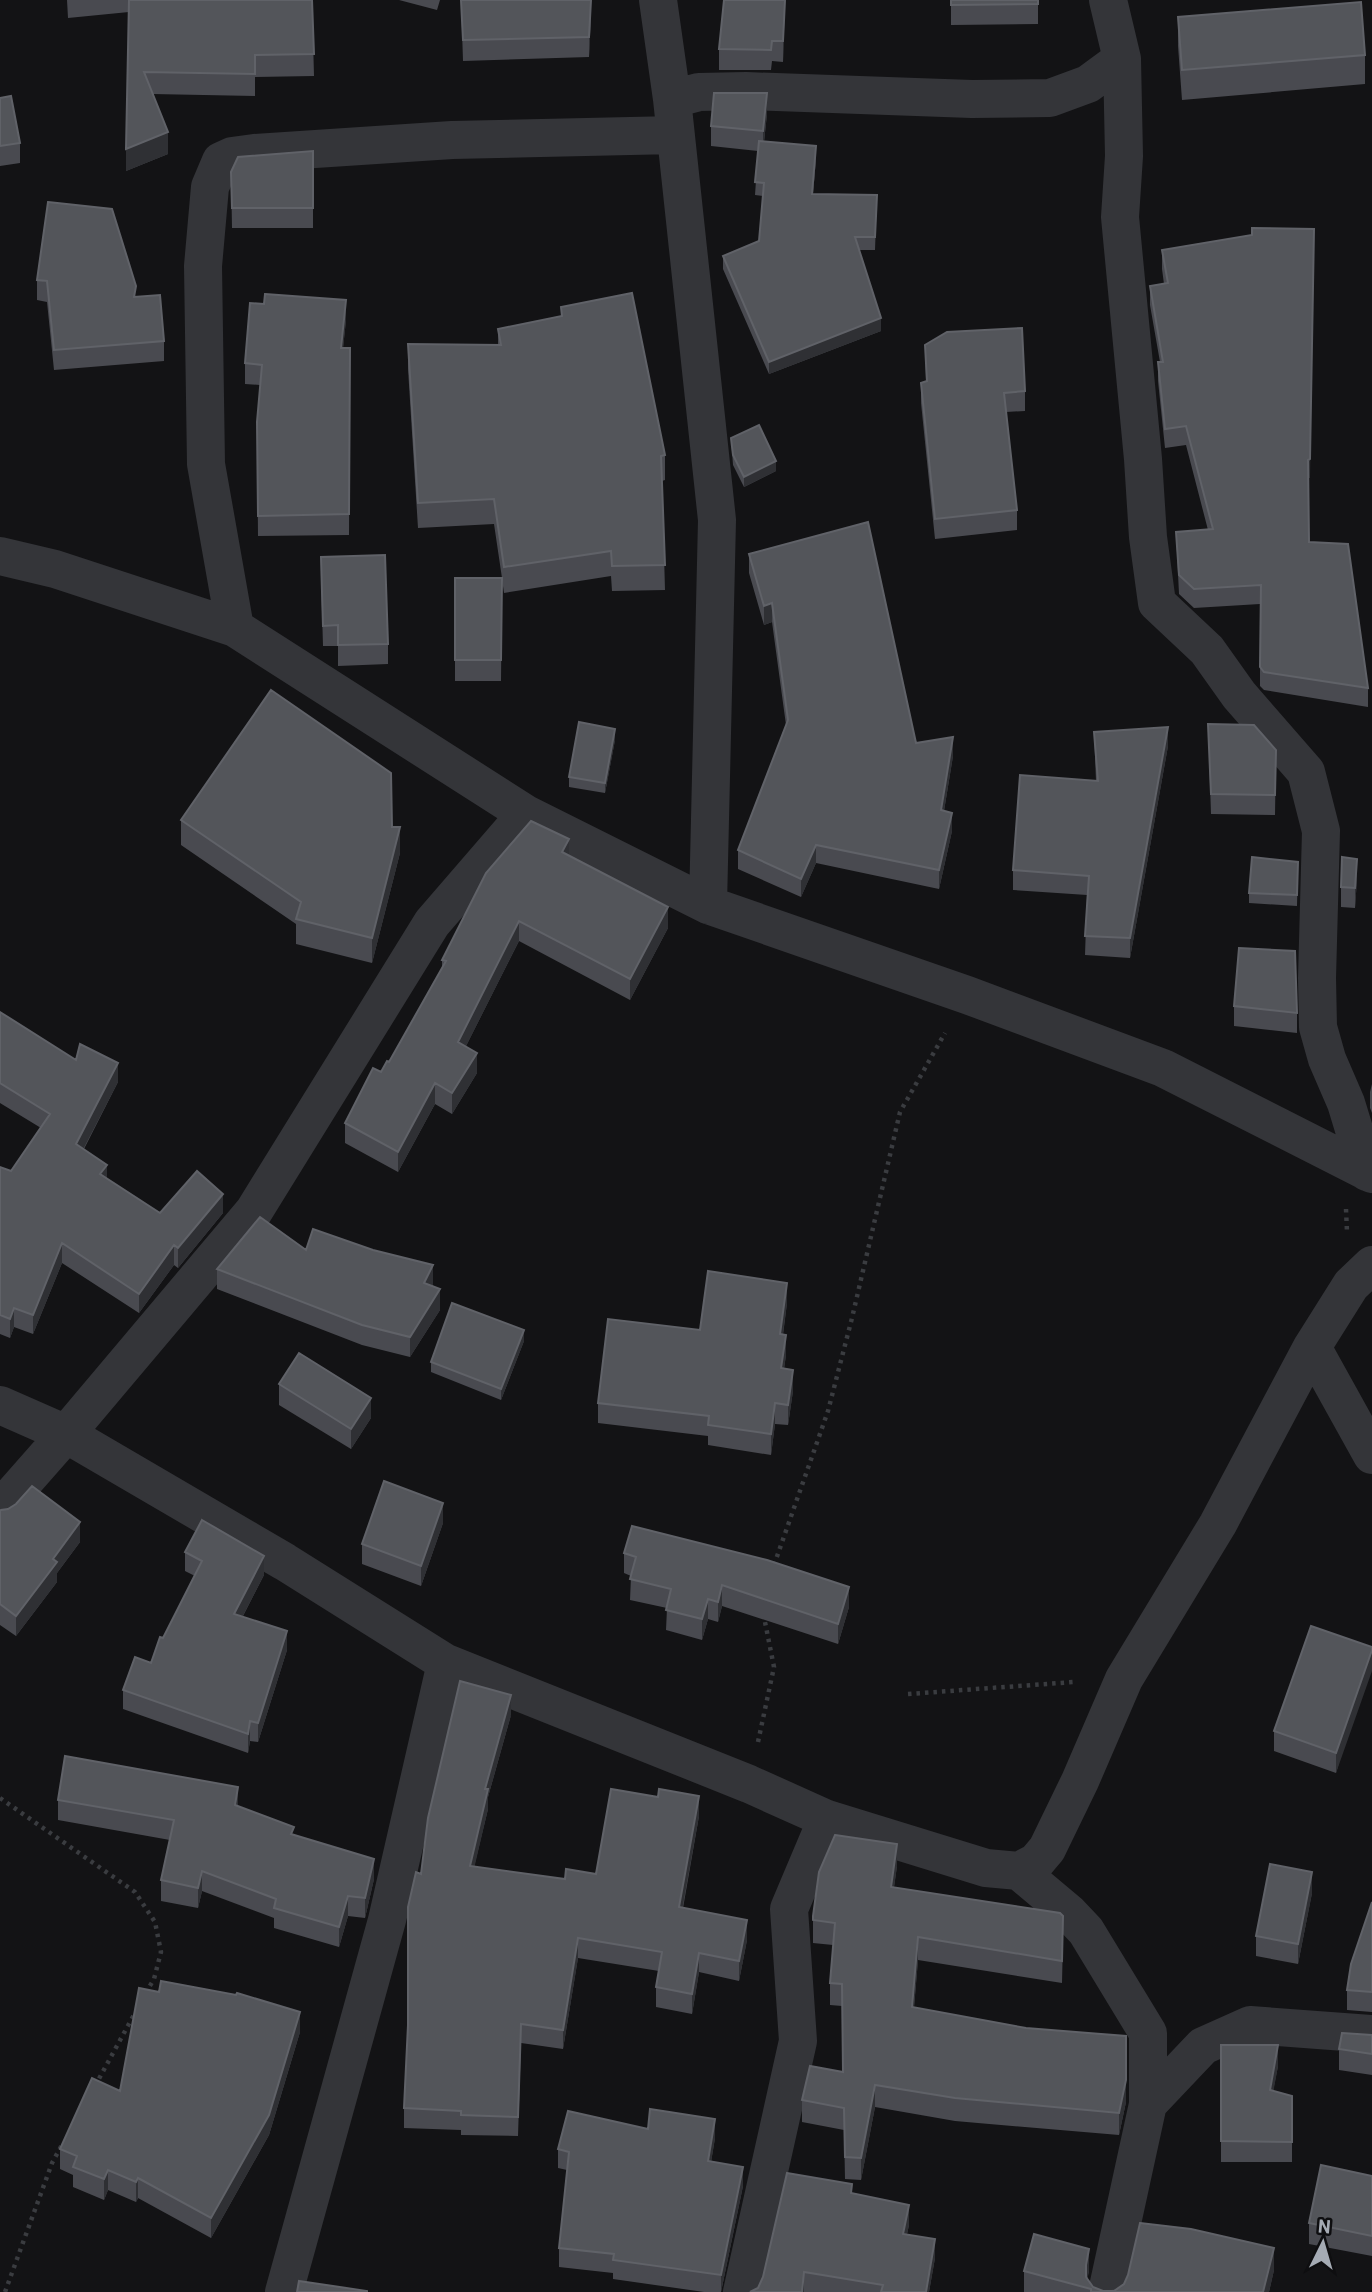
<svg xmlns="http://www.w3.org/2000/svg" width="1372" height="2292" font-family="Barlow,sans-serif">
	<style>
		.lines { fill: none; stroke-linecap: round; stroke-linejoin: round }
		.path { stroke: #3a3c40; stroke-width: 4.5; stroke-dasharray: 3.5 5; stroke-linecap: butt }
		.street { stroke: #343539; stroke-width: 38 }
		.wall { fill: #494a50 }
		.shaded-wall { fill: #2f3034 }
		.building { fill: #53555a; stroke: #606268; stroke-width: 2 }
	</style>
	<rect width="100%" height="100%" fill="#131315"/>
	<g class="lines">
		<!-- path -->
		<path class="path" d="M1346,1209L1347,1232
			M774,1565L828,1411L852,1318L900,1112L945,1033
			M908,1694L1074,1682
			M758,1742L774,1667L764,1617
			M0,1798L135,1892L155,1922L161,1952L154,1979L145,1994
			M95,2086L136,2011
			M5,2292L52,2163L63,2143"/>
		<!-- street -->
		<path class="street" d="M658,0L672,99L717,520L708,905
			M1108,0L1122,59L1124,156L1120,217L1143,459L1148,537L1157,603L1207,650L1239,695L1306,772L1321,831L1317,978L1318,1027L1327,1059L1346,1103L1367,1172
			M672,99L699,92L746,91L972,99L1050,98L1088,84L1122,59
			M0,556L55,569L235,628L526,814L708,905L967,995L1163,1068L1372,1174
			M235,628L206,464L203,266L210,187L221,161L232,156L254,153L452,140L675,135
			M1312,1347L1372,1455
			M0,1405L66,1434L285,1562L446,1663L749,1784L827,1819L986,1868L1019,1871L1036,1862L1047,1849L1080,1781L1124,1679L1218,1524L1312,1347L1351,1285L1372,1265
			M0,1509L66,1434L254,1211L432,923L526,814
			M1019,1871L1069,1913L1086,1931L1148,2033V2104L1107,2292
			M1148,2104L1203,2046L1250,2025L1372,2034
			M284,2292L387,1920L446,1663
			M742,2292L798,2041L789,1909L827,1819"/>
	</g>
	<!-- wall -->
	<path class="wall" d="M67,0H312L314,76L255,77V96L152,94L168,154L126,171L129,12L68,18Z
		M399,0H440L437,10Z
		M461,0L591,16L589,57L463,61Z
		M785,0L783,62L772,61L771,70H719V49Z
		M951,0H1038V24L951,25Z
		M1178,17L1365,55V84L1182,100L1178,46Z
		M0,98L20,143V163L0,166Z
		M767,114L764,142L816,159L813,194L877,195L875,250H859L881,331L769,374L723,269V256L759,241L763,196L755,195L758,151L711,146V126Z
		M313,151V228H232L231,172Z
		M1162,250L1310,478H1308L1309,542L1368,688V707L1264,690L1260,686V604L1194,608L1179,594L1176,532L1208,530L1186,445L1165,448L1158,381V362H1160L1150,305V286L1164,284L1162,269Z
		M37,280L136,297L164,341V361L54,370L47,302L37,300Z
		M561,307L665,455V480L662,481L665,590L612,591L611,576L504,593L502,579L501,681H455V578H502L494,524L418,528L408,369V344L498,345V329L561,317Z
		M346,320L343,348H350L349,535L258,536L257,422L260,385L245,384V363Z
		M925,345L1025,391V411L1006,412L1017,510V530L935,539L921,403V383L926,382Z
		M731,438L776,471L744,487L733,465Z
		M749,554L916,743L953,756L944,811L952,831L939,889L816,863L801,897L738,869V850L786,725L772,622L764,625L749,573Z
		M321,578L388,644V664L338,666V646H323Z
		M1208,724L1276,750L1275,815L1211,814Z
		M1094,732L1168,746L1130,958L1085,955L1087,895L1013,890V870L1096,781Z
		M615,740L605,793L569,787V777Z
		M181,820L392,827L400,853L372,963L296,944V924L181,845Z
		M569,855L668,928L630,1000L519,941L466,1046L477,1073L452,1114L435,1104L398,1172L345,1143V1123L381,1072L389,1062L442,970V960Z
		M1298,862L1297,906L1249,903V893Z
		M1357,879L1355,908L1341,907V887Z
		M1234,1006L1297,1013V1033L1234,1026Z
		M0,1012L76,1060L118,1082L84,1149L107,1179L160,1213H223L178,1268L174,1265L139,1313L62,1263L33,1334L14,1327L10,1338L0,1334V1167L11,1171L41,1128L0,1103Z
		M1372,1084V1113L1370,1108V1092Z
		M306,1250L433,1285L440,1310L410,1357L362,1345L217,1289V1269Z
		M787,1303L783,1335L786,1355L784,1369L793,1391L788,1425L775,1424L771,1455L708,1445V1436L598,1423V1403L700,1330Z
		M524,1341L501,1400L431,1372V1362Z
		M279,1384L371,1418L351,1449L279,1405Z
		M0,1511L80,1542L57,1573V1582L16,1636L0,1625Z
		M443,1523L421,1586L362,1564V1544Z
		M185,1552L264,1575L243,1616L287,1650L258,1742L250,1741L248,1753L123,1709V1690L151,1663L195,1576L185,1571Z
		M624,1553L849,1607L838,1644L722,1606L718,1622L708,1619L702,1640L666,1630L667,1608L630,1600L631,1576L624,1573Z
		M1372,1647L1336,1773L1274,1751V1731Z
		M511,1715L488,1797V1809L474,1867L565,1879L596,1874L699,1816L683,1908L747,1940L739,1981L699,1972L692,2014L656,2007V1987L659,1971L578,1958L563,2049L521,2043L518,2136L461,2135V2130L404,2128V2108L421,1874Z
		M58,1800L238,1806L374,1879L365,1918L348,1916L339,1947L274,1928V1918L202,1891L198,1908L161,1901V1880L170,1840L58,1820Z
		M897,1866L894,1887L1063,1939L1062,1983L918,1960L914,2008L1126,2102L1119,2135L955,2121L875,2107L861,2180L845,2179L844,2130L802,2122V2100L843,2072L842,2006L830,2005V1983L833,1945L813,1943V1916Z
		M1312,1893L1298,1964L1256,1956V1936Z
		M1372,1902V2012L1347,2010V1990Z
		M300,2032L269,2135L211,2238L138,2198L136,2202L108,2190L104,2200L73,2187V2175L60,2169V2149L120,2091Z
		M1372,2035V2075L1339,2070V2049Z
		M1221,2045L1278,2066L1273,2091L1292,2096V2162H1221Z
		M648,2129L715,2138L711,2162L743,2186L721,2292H704L613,2279V2273L559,2267V2248L567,2170L558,2168V2149Z
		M1372,2176V2256L1309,2244V2223Z
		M852,2193L909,2225L907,2234L935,2258L929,2292H750L758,2288Z
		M1274,2270L1269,2292H1024V2271H1089L1087,2279L1093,2287L1103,2291Z"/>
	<!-- shaded-wall -->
	<path class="shaded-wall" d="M591,0V16L589,57V37Z
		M785,0L783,62V41Z
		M767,93V114L763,151V131Z
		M168,132V154L126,171V149Z
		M816,146V159L812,206V194Z
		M1314,248L1310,478H1308Z
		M346,300V320L341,368V348Z
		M881,318V331L769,374V362Z
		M776,461V471L744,487V477Z
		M772,603V622L764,625V606Z
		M1168,727V746L1130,958V938Z
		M615,729V740L605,793V783Z
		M953,737V756L941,829V810Z
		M952,813V831L939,889V870Z
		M400,827V853L372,963V938Z
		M569,839V860L562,852Z
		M816,845V863L801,897V879Z
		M1357,859V879L1355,908V888Z
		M668,907V928L630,1000V979Z
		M519,921V941L458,1062V1042Z
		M477,1053V1073L452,1114V1093Z
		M118,1063V1082L76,1163V1144Z
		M435,1083V1104L398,1172V1152Z
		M107,1165V1184L100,1174Z
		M223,1194V1213L178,1268V1248Z
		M62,1243V1263L33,1334V1315Z
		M174,1245V1265L139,1313V1294Z
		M433,1265V1285L424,1304V1283Z
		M787,1283V1303L780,1355V1334Z
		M440,1289V1310L410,1357V1337Z
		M14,1308V1327L10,1338V1319Z
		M524,1330V1341L501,1400V1389Z
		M786,1335V1355L781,1389V1368Z
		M793,1370V1391L788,1425V1405Z
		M371,1398V1418L351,1449V1429Z
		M775,1403V1424L771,1455V1434Z
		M443,1503V1523L421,1586V1566Z
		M80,1522V1542L57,1573V1582L16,1636V1616L53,1559Z
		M264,1556V1575L234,1633V1614Z
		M722,1585V1606L718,1622V1602Z
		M849,1587V1607L838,1644V1624Z
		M708,1599V1619L702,1640V1619Z
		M287,1631V1650L258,1742V1723Z
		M1372,1650V1671L1336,1773V1753Z
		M511,1695V1715L488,1797V1809L470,1886V1866L485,1789Z
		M250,1721V1741L248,1753V1734Z
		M238,1787V1807L235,1805Z
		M699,1796V1816L679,1927V1907Z
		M897,1844V1866L891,1909V1887Z
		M374,1859V1879L365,1918V1898Z
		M202,1871V1891L198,1908V1888Z
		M1312,1872V1893L1298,1964V1944Z
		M348,1896V1916L339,1947V1927Z
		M747,1920V1940L739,1981V1961Z
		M918,1937V1960L912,2029V2007Z
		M578,1938V1958L563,2049V2030Z
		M699,1953V1972L692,2014V1994Z
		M300,2012V2032L269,2135L211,2238V2218Z
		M1278,2045V2066L1270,2110V2090Z
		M1126,2080V2102L1119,2135V2113Z
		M875,2085V2107L861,2180V2158Z
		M715,2119V2138L708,2180V2161Z
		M743,2167V2186L721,2292V2275Z
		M108,2170V2190L104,2200V2179Z
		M138,2178V2198L136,2202V2182Z
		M909,2205V2225L903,2253V2234Z
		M935,2239V2258L929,2292H926Z
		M1274,2248V2270L1269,2292H1263Z
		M1089,2249V2271L1086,2287V2265Z
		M804,2272V2292H802Z"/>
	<!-- building -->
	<path class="building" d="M129,0H312L314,54L255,55V74L144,72L168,132L126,149Z
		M461,0H591L589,37L463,40Z
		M724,0H785L783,41H772L771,50L719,49Z
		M951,0H1038V4L951,5Z
		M1361,2L1365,55L1182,70L1178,17Z
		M714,93H767L763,131L711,126Z
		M11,96L20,143L0,146V98Z
		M759,141L816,146L812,194L877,195L875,237H855L881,318L769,362L723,256L759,241L764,183L755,182Z
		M313,151V208H232L231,172L238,157Z
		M48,202L112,209L136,286L134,297L160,295L164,341L54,350L47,281L37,280Z
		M1252,228L1314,229L1310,459L1308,460L1309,542L1348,544L1368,688L1264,672L1260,667L1261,585L1194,589L1179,575L1176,532L1213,529L1186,426L1165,429L1158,362H1163L1150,286L1168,283L1162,250L1252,235Z
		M632,293L665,455L661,456L665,565L612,566L611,551L504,567L494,499L418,503L408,344L501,345L498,329L562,316L561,307Z
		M265,294L346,300L341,348H350L349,514L258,516L257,422L262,365L245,363L250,303L264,304Z
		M1022,328L1025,391L1004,393L1017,510L935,519L921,383L927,381L925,345L947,332Z
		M759,425L776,461L744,477L733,455L731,438Z
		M868,522L916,743L953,737L941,810L952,813L939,870L816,845L801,879L738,850L788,720L772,603L764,606L749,554Z
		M385,555L388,644L338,645V625L323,626L321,557Z
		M455,578H502L501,660H455Z
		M271,690L391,773L392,827H400L372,938L296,919L301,902L181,820Z
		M579,722L615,729L605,783L569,777Z
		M1208,724L1254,725L1276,750L1275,795L1211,794Z
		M1168,727L1130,938L1085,936L1089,876L1013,870L1020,775L1098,781L1094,732Z
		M531,821L569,839L562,852L668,907L630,979L519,921L458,1042L477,1053L452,1093L435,1083L398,1152L345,1123L373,1068L381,1072L387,1061L389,1062L446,961L442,960L486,873Z
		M1252,857L1298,862L1297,895L1249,893Z
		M1342,857L1357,859L1355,888L1341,887Z
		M1239,948L1295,951L1297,1013L1234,1006Z
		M0,1012L76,1060L80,1044L118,1063L76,1144L107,1165L100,1174L160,1213L197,1171L223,1194L178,1248L174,1245L139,1294L62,1243L33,1315L14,1308L10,1319L0,1315V1167L11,1171L50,1114L0,1083Z
		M260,1217L306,1250L313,1229L373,1250L433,1265L424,1283L440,1289L410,1337L362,1325L217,1269Z
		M708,1271L787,1283L780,1334L786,1335L781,1368L793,1370L788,1405L775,1403L771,1434L708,1425L709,1416L598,1403L608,1319L700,1330Z
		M452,1303L524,1330L501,1389L431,1362Z
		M299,1353L371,1398L351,1429L279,1384Z
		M384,1481L443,1503L421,1566L362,1544Z
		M32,1486L80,1522L53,1559L57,1562L16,1616L0,1604V1511L1,1510L8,1509L16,1504Z
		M202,1520L264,1556L234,1614L287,1631L258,1723L250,1721L248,1734L123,1690L135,1657L151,1663L160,1637L163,1638L202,1561L185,1552Z
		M632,1526L767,1560L849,1587L838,1624L722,1585L718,1602L708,1599L702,1619L666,1610L671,1589L630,1579L636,1557L624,1553Z
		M1311,1626L1372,1647V1650L1336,1753L1274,1731Z
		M460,1681L511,1695L485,1789H488L470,1866L565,1879L566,1869L596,1874L611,1789L658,1797L659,1789L699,1796L679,1907L747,1920L739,1961L699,1953L692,1994L656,1987L662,1952L578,1938L563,2030L521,2024L518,2117L461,2115V2111L404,2108L408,2025V1907L416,1872L421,1874L428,1818Z
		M65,1756L238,1787L235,1805L294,1827L291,1834L374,1859L365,1898L348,1896L339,1927L274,1908L276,1899L202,1871L198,1888L161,1880L174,1820L58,1800Z
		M835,1835L897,1844L891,1887L1060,1913L1063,1916L1062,1961L918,1937L912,2007L1026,2028L1126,2036V2080L1119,2113L955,2098L875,2085L861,2158L845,2157L844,2108L802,2100L810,2066L843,2072L842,1984L830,1983L835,1923L813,1920V1916L819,1872Z
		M1270,1864L1312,1872L1298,1944L1256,1936Z
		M1372,1902V1992L1347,1990L1351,1964Z
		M161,1981L236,1995L237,1993L300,2012L269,2115L211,2218L138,2178L136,2182L108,2170L104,2179L73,2167L77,2156L60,2149L92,2078L120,2091L139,1988L159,1992Z
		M1342,2033L1372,2035V2054L1339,2049Z
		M1221,2045H1278L1270,2090L1292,2096V2142L1221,2141Z
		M650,2109L715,2119L708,2161L743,2167L721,2275L613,2260L614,2254L559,2248L569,2152L558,2149L568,2111L648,2129Z
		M1321,2165L1372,2176V2236L1309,2223Z
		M787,2173L852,2184L851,2193L909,2205L903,2234L935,2239L926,2292H881L883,2285L804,2272L802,2292H750L758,2288L763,2277Z
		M1140,2223L1191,2229L1274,2248L1263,2292H1091V2289L1024,2271L1034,2234L1089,2249L1086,2265V2277L1093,2287L1103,2291H1114L1124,2284L1128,2275Z
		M299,2281L367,2291V2292H297Z"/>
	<!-- north arrow -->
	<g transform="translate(1323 2243) rotate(5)" stroke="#0e0e10" stroke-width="5" paint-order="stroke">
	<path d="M0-5L12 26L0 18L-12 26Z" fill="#a5abb4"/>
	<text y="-10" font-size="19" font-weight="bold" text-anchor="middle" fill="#a5abb4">N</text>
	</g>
</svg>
